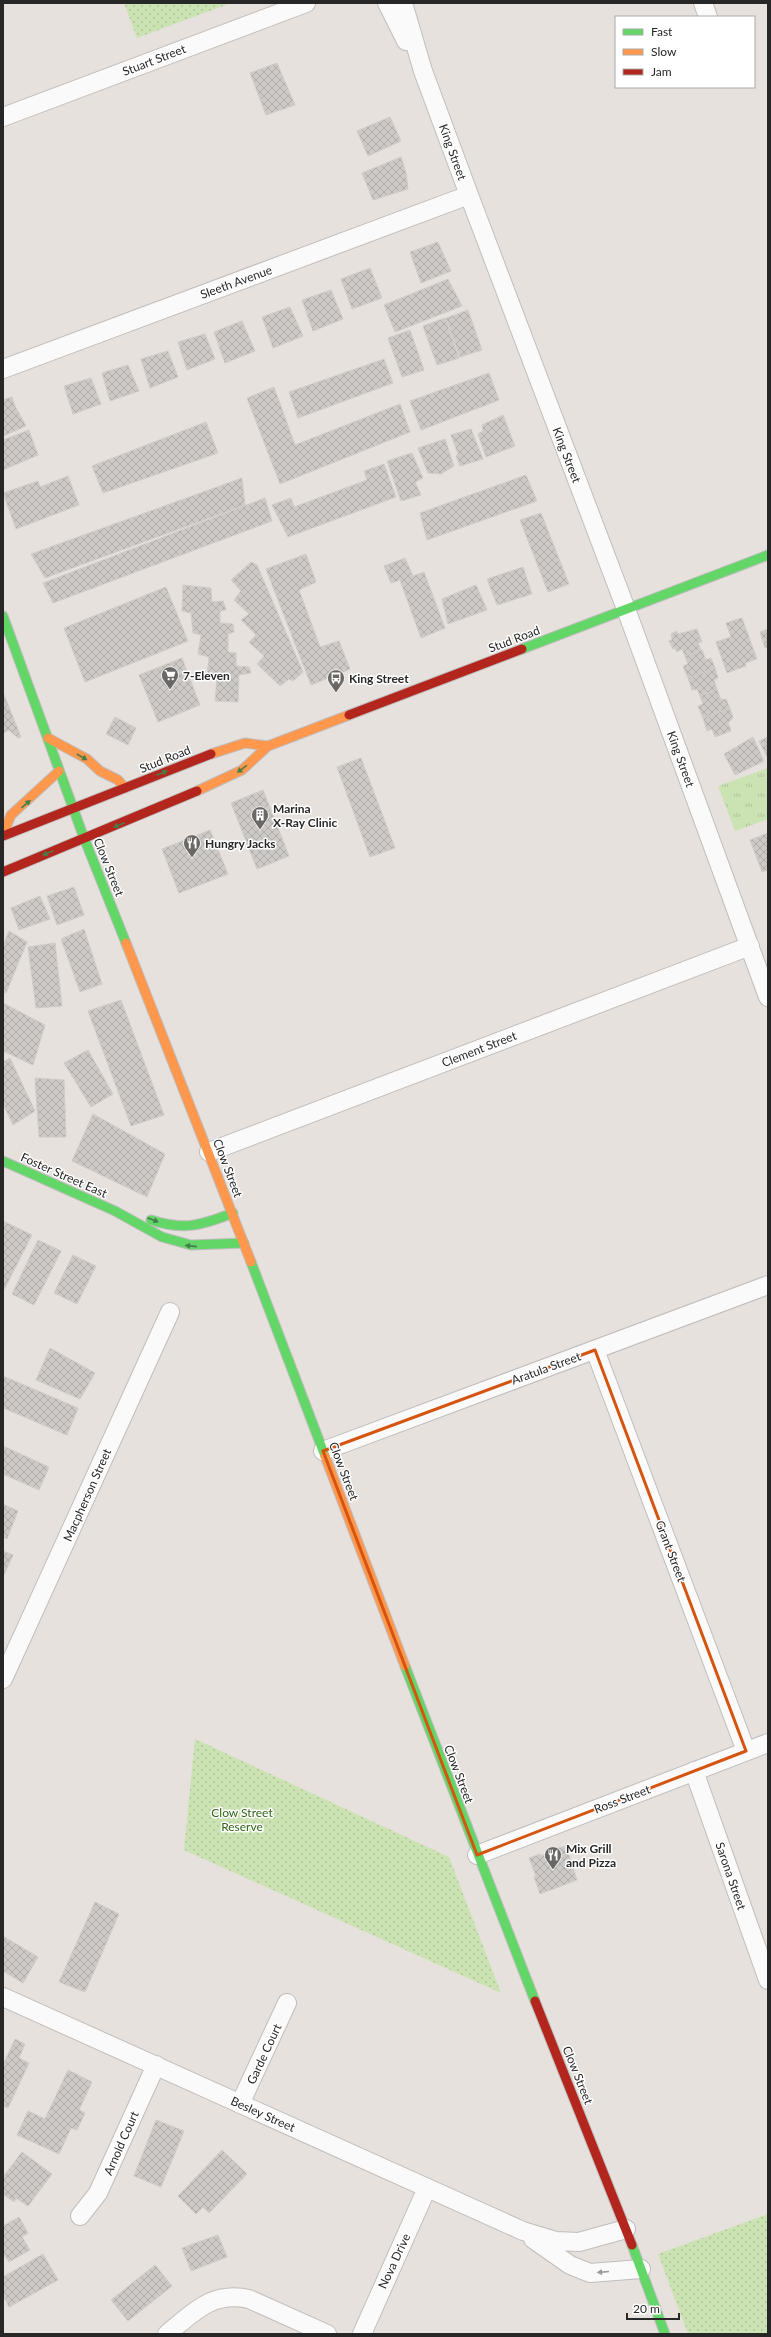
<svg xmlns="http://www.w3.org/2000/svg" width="771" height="2337" font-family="Lato,sans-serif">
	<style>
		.grass { fill: url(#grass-tufts) }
		.park { fill: url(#park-dots) }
		.building { fill: url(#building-cross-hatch); stroke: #d1ccc8 }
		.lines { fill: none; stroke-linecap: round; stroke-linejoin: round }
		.street-casing { stroke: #bfbdbe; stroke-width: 20 }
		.fast-casing { stroke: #bfbdbe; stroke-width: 11 }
		.slow-casing { stroke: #bfbdbe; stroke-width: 11 }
		.jam-casing { stroke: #bfbdbe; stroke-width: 11 }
		.street { stroke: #fbfafa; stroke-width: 18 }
		.fast { stroke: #63d668; stroke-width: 9 }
		.slow { stroke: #ff974d; stroke-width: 9 }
		.jam { stroke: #b3261e; stroke-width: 9 }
		.oneway { fill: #457e48 }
		.oneway2 { fill: #9c9b9b }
		.marked { fill: none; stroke: #d5540f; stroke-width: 3; stroke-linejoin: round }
		.labels { text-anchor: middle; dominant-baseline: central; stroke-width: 3; stroke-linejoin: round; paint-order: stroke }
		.street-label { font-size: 12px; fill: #272727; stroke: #fff }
		.poi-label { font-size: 12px; font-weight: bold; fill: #272727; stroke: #fff; text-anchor: start }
		.park-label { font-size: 12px; fill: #2e6515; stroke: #fff }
	</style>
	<defs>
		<pattern id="grass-tufts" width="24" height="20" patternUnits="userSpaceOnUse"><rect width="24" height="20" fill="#cbe3b2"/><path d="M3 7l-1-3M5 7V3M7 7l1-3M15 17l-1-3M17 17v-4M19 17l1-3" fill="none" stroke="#aec399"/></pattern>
		<pattern id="park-dots" width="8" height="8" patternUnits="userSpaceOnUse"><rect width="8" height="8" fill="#cbe3b2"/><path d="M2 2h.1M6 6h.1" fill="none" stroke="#aec399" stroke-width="1.8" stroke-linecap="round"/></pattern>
		<pattern id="building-cross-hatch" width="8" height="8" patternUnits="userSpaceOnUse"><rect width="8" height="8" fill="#ccc9c6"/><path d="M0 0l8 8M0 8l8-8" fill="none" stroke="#afadaa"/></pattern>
	</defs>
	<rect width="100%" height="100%" fill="#e6e1dc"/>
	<!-- grass -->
	<path class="grass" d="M768,768V819L735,831L718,786Z"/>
	<!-- park -->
	<path class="park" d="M124,3H231L137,38Z
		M195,1739L449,1857L501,1993L184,1850Z
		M768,2214V2334H688L658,2254Z"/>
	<!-- building -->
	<path class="building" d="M277,63L295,105L266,115L250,73Z
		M390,117L401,141L368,156L357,131Z
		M401,157L406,172L408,189L373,200L362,173Z
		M438,242L451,271L421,283L410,252Z
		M370,268L382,298L352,309L341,279Z
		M448,279L462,306L395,332L384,305Z
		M331,290L343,319L313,331L302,300Z
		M290,307L303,336L273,348L262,317Z
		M468,310L482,350L460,357L446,318Z
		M445,318L459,358L437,365L423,326Z
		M242,321L255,351L225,363L214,332Z
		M410,330L424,370L402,377L388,338Z
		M205,334L215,359L187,370L178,342Z
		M168,351L178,377L150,388L141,359Z
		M384,359L393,383L298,418L289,392Z
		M128,365L139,391L110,401L102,373Z
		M489,373L499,400L421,430L410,401Z
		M91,378L101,404L73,414L64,386Z
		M274,387L295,445L400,404L410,432L280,484L247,398Z
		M12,397L15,406L26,426L3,436V400Z
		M503,415L515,446L486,457L478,434L483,431L482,425Z
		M206,422L218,453L103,493L92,466Z
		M471,429L483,459L460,466L456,456L458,454L451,435Z
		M29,430L38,455L3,470V440Z
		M445,439L454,466L441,474L428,473L418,448Z
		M412,453L423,478L415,482L421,495L401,501L387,461Z
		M384,464L396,497L288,537L272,505L291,498L294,507L367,480L364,471Z
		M526,475L537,501L427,540L420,513Z
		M68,476L79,505L16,529L3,493L38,481L40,487Z
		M242,478L245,505L45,578L31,554Z
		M265,498L272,521L53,603L43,583Z
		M541,513L569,584L548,592L520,520Z
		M306,554L316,582L299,590L320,647L339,641L350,669L311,685L266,569Z
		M405,558L413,576L424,572L445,628L421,638L400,580L391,583L384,566Z
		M251,562L257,565L303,672L293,681L289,679L280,686L257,664L264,656L249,642L256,635L241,620L249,614L234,600L241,591L231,580Z
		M523,567L532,594L497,605L487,579Z
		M183,585L211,588L212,602L223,601L226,610L220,611V623L233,624L234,632L228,634V652L236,653V666L249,667L251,673L239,675L238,702L215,701L217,678L207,677L209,657L198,654L201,635L193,633L191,613L182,611Z
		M476,585L487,610L448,624L442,599Z
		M166,587L188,641L85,682L64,628Z
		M742,618L757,659L745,663L746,666L727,673L716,642L731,637L726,623Z
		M697,629L702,642L698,643L701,650L685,656L682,649L677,652L675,648L673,649L669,641L672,640L671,634L677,631L678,634Z
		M768,629V647L765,648L760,632Z
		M702,650L706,660L711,658L715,668L688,678L683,666L688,664L685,656Z
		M182,658L200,705L158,722L139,675Z
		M715,668L718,678L714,680L717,689L700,696L697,689L692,690L688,678Z
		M717,689L720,698L723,700L726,699L730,708L703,718L698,706L703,704L700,696Z
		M3,692L21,737L18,738L9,730L3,733Z
		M730,708L733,718L728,723L731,731L715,737L712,729L707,731L703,718Z
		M115,717L136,728L128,745L106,734Z
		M753,737L764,761L735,775L724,754Z
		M768,737V759L759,741Z
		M361,758L395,848L370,857L337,767Z
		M263,790L289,856L257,869L231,803Z
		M210,830L228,874L179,893L162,849Z
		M768,833V870L762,872L750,840Z
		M74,887L84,915L57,925L47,896Z
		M40,896L50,919L19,930L11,908Z
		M84,929L102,984L80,992L61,939Z
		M9,931L27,942L6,993L3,992V946Z
		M55,943L62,1006L36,1008L28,947Z
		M121,1000L164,1115L131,1126L88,1011Z
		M3,1003L45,1025L33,1065L3,1051Z
		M88,1050L113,1094L91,1107L64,1063Z
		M10,1058L35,1111L13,1125L3,1104V1062Z
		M35,1078L64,1080L66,1137H39Z
		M93,1114L165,1154L147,1197L72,1161Z
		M3,1221L32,1235L4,1290H3Z
		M38,1240L61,1251L34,1305L12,1294Z
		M73,1255L96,1266L77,1304L54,1293Z
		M50,1348L95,1373L80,1399L36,1380Z
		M3,1376L78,1408L67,1435L3,1408Z
		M3,1446L49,1467L39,1490L3,1474Z
		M3,1504L18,1511L7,1539L3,1537Z
		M3,1551L13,1555L3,1577Z
		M566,1846L577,1880L540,1894L534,1877L536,1876L529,1858L540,1854L541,1856L552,1852L551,1850Z
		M95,1902L119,1914L85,1992L59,1982Z
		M3,1936L38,1957L23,1983L3,1971Z
		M15,2039L25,2044L19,2058L29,2063L8,2108L3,2106V2065Z
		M68,2070L92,2082L79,2110L85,2113L77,2130L71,2128L59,2154L17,2135L28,2111L45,2119Z
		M156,2120L184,2131L161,2187L134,2176Z
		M222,2150L247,2174L209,2213L203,2207L196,2214L178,2196Z
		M22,2152L52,2174L28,2206L16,2198L14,2202L3,2194V2177Z
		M19,2217L28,2233L22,2237L30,2250L9,2262L3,2253V2226Z
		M218,2235L227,2257L191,2271L182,2248Z
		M43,2254L58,2280L9,2307L3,2295V2277Z
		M155,2265L172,2286L128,2321L111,2300Z"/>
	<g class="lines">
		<!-- street casing -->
		<g class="street-casing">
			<path id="street" d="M387,3L406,41
				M403,3L423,71L469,195L626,609L768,997
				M703,3L708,17
				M3,117L306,3
				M3,369L469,195
				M209,1152L750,946
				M595,1350L746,1751
				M323,1451L768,1285
				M3,1679L170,1312
				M694,1771L768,1980
				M477,1855L768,1743
				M3,1997L523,2231L556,2241L579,2242L626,2229
				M240,2104L287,2003
				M80,2216L98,2193L156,2065
				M533,2239L570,2265L590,2273L641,2269
				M167,2334C194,2312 212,2291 249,2299L327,2334
				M362,2334L427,2188"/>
		</g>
		<!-- fast casing -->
		<g class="fast-casing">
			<path id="fast" d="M3,616L84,838L126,943
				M522,649L768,555
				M3,1161L115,1211L162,1237L191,1245L244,1243
				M151,1220C184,1231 202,1225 233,1213
				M251,1262L325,1456
				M405,1666L535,2001
				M632,2245L665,2334"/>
		</g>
		<!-- slow casing -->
		<g class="slow-casing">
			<path id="slow" d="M48,738L87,759L100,771L118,780L125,788
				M211,754L245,743L268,746
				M197,791L242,770L268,746L349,715
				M3,834L11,815L59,771
				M126,943L251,1262
				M325,1456L405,1666"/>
		</g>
		<!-- jam casing -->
		<g class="jam-casing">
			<path id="jam" d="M349,715L522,649
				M3,836L211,754
				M3,872L197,791
				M535,2001L632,2245"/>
		</g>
		<!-- street -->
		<use href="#street" class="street"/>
		<!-- fast -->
		<use href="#fast" class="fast"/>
		<!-- slow -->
		<use href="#slow" class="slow"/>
		<!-- jam -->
		<use href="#jam" class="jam"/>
	</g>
	<!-- one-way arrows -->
	<defs><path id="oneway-solid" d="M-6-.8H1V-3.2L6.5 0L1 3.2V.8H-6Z"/></defs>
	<g class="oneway">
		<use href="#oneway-solid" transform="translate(82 757) rotate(30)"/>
		<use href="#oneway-solid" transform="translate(242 769) rotate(144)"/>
		<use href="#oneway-solid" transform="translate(162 773) rotate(-22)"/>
		<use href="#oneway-solid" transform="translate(26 804) rotate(-41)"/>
		<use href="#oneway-solid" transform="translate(119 825) rotate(158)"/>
		<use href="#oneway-solid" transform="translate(48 853) rotate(158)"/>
		<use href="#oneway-solid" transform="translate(153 1220) rotate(21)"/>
		<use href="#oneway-solid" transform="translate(191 1246) rotate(-174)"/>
	</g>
	<use class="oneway2" href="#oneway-solid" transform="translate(603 2272) rotate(175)"/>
	<!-- marked area -->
	<path class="marked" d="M595,1350L746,1751L477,1855L323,1451Z"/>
	<!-- icons -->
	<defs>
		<g id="supermarket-pin" transform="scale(0.9)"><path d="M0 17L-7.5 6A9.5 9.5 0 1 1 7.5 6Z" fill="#6a6866" stroke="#fff"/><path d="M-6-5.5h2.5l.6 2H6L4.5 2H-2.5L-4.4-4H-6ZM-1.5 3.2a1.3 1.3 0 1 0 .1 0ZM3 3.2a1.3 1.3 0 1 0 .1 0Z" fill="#fff"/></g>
		<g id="bus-pin" transform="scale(0.9)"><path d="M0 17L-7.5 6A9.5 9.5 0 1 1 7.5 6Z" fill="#6a6866" stroke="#fff"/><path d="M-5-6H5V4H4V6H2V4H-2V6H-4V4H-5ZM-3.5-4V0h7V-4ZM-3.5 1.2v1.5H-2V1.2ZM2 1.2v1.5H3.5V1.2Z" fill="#fff"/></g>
		<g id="building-pin" transform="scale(0.9)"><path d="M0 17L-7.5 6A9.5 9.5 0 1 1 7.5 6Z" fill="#6a6866" stroke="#fff"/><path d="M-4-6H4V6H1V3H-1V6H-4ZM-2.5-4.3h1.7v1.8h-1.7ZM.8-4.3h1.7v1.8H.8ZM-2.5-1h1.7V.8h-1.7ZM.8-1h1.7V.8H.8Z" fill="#fff"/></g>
		<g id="restaurant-pin" transform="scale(0.9)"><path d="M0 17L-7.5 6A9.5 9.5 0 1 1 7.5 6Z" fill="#6a6866" stroke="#fff"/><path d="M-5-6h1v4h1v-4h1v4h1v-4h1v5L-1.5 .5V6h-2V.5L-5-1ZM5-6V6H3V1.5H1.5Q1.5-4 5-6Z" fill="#fff"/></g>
	</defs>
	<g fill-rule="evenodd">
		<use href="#supermarket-pin" x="170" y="675"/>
		<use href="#bus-pin" x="336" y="678"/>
		<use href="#building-pin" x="260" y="815"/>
		<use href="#restaurant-pin" x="192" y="843"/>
		<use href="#restaurant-pin" x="553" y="1855"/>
	</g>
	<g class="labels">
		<!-- street labels -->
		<g class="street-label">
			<text transform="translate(154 60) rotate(-21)">Stuart Street</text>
			<text transform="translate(453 152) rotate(70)">King Street</text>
			<text transform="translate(236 282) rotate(-20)">Sleeth Avenue</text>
			<text transform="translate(567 455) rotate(69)">King Street</text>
			<text transform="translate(514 639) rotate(-21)">Stud Road</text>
			<text transform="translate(165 759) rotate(-22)">Stud Road</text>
			<text transform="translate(681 759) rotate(70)">King Street</text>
			<text transform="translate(109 867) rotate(68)">Clow Street</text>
			<text transform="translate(479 1049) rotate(-21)">Clement Street</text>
			<text transform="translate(228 1168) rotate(69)">Clow Street</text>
			<text transform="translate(64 1175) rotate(24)">Foster Street East</text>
			<text transform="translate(546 1368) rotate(-20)">Aratula Street</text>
			<text transform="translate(344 1471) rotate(69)">Clow Street</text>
			<text transform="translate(87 1495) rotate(-66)">Macpherson Street</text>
			<text transform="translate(671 1551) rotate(69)">Grant Street</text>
			<text transform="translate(459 1774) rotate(69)">Clow Street</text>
			<text transform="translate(622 1799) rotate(-21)">Ross Street</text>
			<text transform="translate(731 1876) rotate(71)">Sarona Street</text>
			<text transform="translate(264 2054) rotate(-65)">Garde Court</text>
			<text transform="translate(578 2075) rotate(68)">Clow Street</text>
			<text transform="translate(263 2114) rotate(24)">Besley Street</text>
			<text transform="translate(121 2143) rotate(-66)">Arnold Court</text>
			<text transform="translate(394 2261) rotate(-65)">Nova Drive</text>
		</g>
		<!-- poi labels -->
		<g class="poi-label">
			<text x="183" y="675">7-Eleven</text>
			<text x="349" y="678">King Street</text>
			<text x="273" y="808">Marina<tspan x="273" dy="14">X-Ray Clinic</tspan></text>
			<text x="205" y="843">Hungry Jacks</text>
			<text x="566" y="1848">Mix Grill<tspan x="566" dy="14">and Pizza</tspan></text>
		</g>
		<!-- park labels -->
		<g class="park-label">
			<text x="242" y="1812">Clow Street<tspan x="242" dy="14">Reserve</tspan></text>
		</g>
	</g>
	<!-- border -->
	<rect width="771" height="2337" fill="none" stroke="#272727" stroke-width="8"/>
	<!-- legend -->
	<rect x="615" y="16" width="140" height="72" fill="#ffffff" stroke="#a9a9a9"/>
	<rect x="623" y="29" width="20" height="6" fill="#63d668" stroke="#a9a9a9"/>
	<text x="651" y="36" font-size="12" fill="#272727">Fast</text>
	<rect x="623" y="49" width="20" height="6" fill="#ff974d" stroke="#a9a9a9"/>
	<text x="651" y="56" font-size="12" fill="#272727">Slow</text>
	<rect x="623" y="69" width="20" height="6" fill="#b3261e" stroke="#a9a9a9"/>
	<text x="651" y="76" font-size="12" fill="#272727">Jam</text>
	<!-- scale -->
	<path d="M627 2313v6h52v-6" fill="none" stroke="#272727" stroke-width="2"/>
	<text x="633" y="2313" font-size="12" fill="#272727" stroke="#ffffff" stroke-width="3" paint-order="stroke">20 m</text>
</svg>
